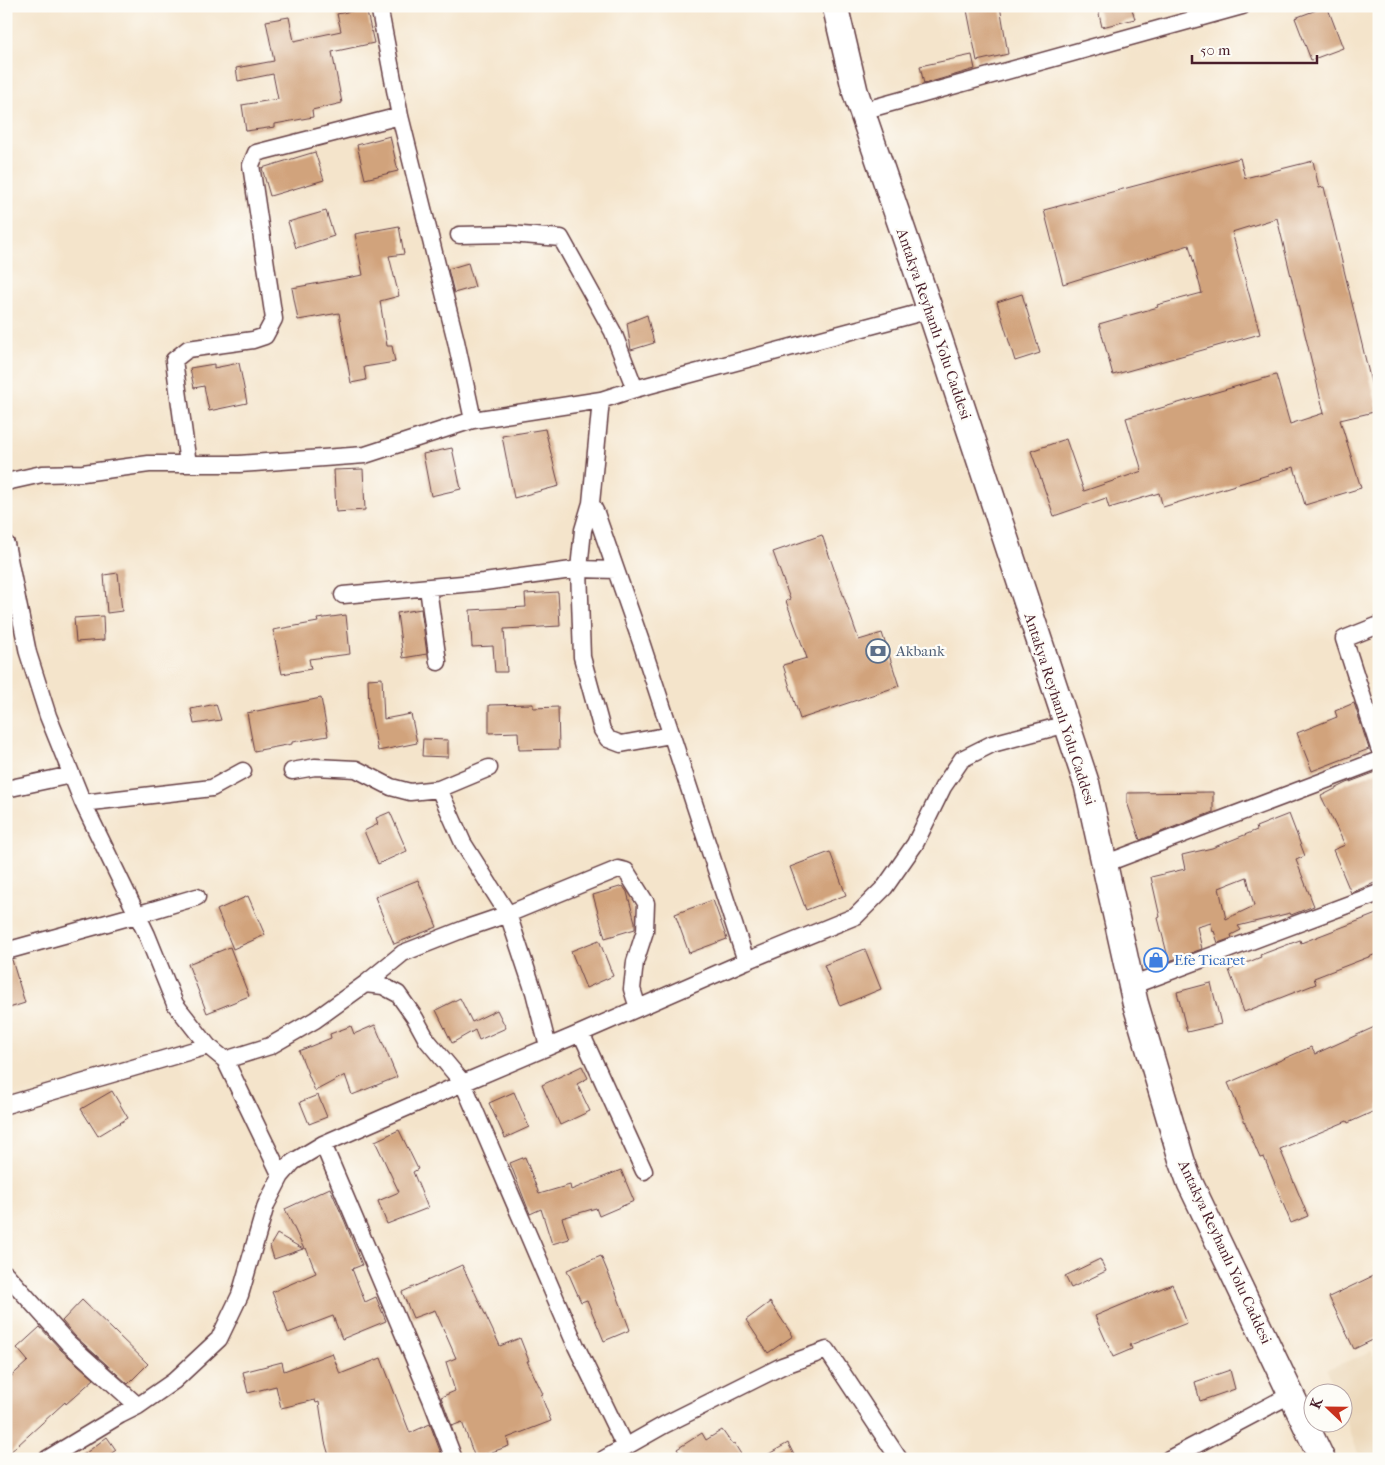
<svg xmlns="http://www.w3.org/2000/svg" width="1385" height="1465" font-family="'IM FELL French Canon',serif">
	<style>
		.built { fill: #ecd8ba }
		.building { fill: #d1a37b; fill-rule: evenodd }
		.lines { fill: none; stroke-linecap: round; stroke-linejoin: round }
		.minor-casing { stroke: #643d43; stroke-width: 19 }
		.primary-casing { stroke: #643d43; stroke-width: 28 }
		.minor { stroke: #fff; stroke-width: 16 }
		.primary { stroke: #fff; stroke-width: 25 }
		.labels { text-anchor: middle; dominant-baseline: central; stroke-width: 4.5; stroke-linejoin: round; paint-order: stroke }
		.street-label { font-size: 15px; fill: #4a1f2b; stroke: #fdfcf7 }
		.service-label { font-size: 15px; fill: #4e5e75; stroke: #fdfcf7; text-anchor: start }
		.shop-label { font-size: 15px; fill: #366cbe; stroke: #fdfcf7; text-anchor: start }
	</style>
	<rect width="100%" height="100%" fill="#fdfcf7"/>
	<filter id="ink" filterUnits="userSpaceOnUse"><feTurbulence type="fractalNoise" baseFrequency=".02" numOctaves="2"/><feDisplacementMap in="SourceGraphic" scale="10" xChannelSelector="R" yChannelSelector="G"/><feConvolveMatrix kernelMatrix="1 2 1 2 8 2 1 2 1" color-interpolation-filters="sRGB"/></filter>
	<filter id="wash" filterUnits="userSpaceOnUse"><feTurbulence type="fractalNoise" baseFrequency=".0096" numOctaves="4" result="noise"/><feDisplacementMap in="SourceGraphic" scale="20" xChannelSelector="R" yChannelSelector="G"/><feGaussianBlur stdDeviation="1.12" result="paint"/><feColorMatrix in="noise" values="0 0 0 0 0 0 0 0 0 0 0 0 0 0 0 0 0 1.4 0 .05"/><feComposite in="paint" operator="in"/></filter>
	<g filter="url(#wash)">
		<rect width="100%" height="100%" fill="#f4e4cb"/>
		<!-- built -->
		<path class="built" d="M1372,1352L1379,1371V1459H1360L1343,1412L1342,1392H1335L1327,1369Z"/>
		<g id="blocks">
			<!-- building -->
			<path class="building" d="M987,6H1000L1008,54L977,61L967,10Z
				M1097,6H1131L1135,19L1102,27Z
				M1327,6L1343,48L1311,60L1295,18Z
				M366,8L374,43L332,52L342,103L312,110L313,117L275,124V127L246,131L242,105L278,99L273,74L238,81L236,68L274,61L266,21L289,17L294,41L341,31L337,14Z
				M972,55L975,69L924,84L920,66Z
				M390,136L398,171L365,179L357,145Z
				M315,152L324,180L270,196L262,168Z
				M1240,158L1245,178L1313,161L1319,188L1324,187L1378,411L1340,420L1361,488L1305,505L1294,467L1163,507L1159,493L1109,508L1106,498L1054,516L1031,451L1066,439L1084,491L1142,471L1126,418L1276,375L1290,424L1324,413L1277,218L1232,232L1260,334L1113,375L1099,324L1158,307L1157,305L1202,293L1189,245L1063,284L1044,210Z
				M326,211L334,236L296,248L288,222Z
				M399,226L404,254L389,256L399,296L380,301L387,346H392L395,362L364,367L366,380L351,383L339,313L298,320L292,288L363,275L355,234Z
				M468,263L475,287L454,293L448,269Z
				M1022,294L1040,353L1015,361L997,302Z
				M647,315L654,343L631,350L627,323Z
				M239,363L247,403L209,411L204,386L194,388L190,368L214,364V368Z
				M545,429L559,486L514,498L502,436Z
				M452,448L461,489L431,496L423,454Z
				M363,469L365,510L336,512L334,470Z
				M822,535L859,640L882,633L899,686L800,719L783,665L807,658L786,601L790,599L773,552Z
				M118,573L122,611L107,613L104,575Z
				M558,592L560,626L504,629L507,672H495L493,646L472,647L470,610L526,607L525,594Z
				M421,609L427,654L403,658L397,613Z
				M346,615L350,654L309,659L311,669L282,674L273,630L318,622L317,619Z
				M103,616L104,640L76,642L74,618Z
				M382,678L384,719L411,714L417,743L378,751L369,707L368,679Z
				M321,698L328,736L292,742V744L254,751L247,713Z
				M1354,703L1369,749L1312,771L1297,733L1337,717L1335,711Z
				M216,704L221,720L194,724L191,709Z
				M533,704V708L558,707L559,749L519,750L518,732L489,733V705Z
				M423,739L448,740V757L422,756Z
				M1379,771V881L1351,893L1333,850L1345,845L1321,796L1347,783Z
				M1213,792V812L1140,840L1127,802V793Z
				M390,812L407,851L378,864L364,831L378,824L376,818Z
				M1289,814L1305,856L1296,860L1314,906L1291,915L1290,913L1238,926L1241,930L1231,935L1232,938L1218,943L1214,931L1213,932L1211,923L1197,927L1202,949L1169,961L1158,918L1160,917L1151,877L1185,869L1182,855L1212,848L1257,830L1256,827ZM1247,877L1254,906L1226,919L1219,888Z
				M830,852L846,895L806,910L790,867Z
				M418,880L437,927L394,944L375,897Z
				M623,886L627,892L635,922V929L605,938L593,895Z
				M248,896L265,935L233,949L217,910Z
				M713,900L727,939L689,953L675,914Z
				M1379,913V953L1314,978L1316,984L1244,1012L1229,970L1261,957L1260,955L1300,940L1301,943Z
				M599,940L613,976L586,988L571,951Z
				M230,947L249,996L207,1013L188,964Z
				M865,949L881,989L840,1006L824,965Z
				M12,960L25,1003L6,1009V961Z
				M1211,983L1221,1024L1187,1032L1177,992Z
				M460,998L472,1022L497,1010L506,1028L479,1040L475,1030L452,1043L436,1010Z
				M375,1025L397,1077L352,1095L345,1075L315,1091L299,1051L331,1038L330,1034L351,1026L354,1034Z
				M1379,1025V1109L1348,1123L1347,1121L1280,1149L1308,1216L1291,1223L1264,1157L1260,1158L1228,1083L1311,1047L1315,1054Z
				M582,1066L588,1078L577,1084L590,1111L560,1125L542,1085Z
				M112,1091L128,1118L98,1136L81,1109Z
				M514,1092L529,1127L505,1138L489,1103Z
				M318,1095L327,1117L309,1124L300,1102Z
				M399,1130L418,1169L413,1172L428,1208L387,1224L378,1201L399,1192L375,1141Z
				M525,1157L539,1194L570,1185L571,1190L621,1170L634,1201L599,1216L596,1208L562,1218L569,1239L552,1244L541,1209L530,1214L510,1163Z
				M330,1188L345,1222L362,1265L352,1269L365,1302L376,1297L386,1321L342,1339L333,1316L288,1333L272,1292L316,1273L306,1248L304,1249L285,1209Z
				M277,1234L303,1249L274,1259L270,1246Z
				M601,1256L614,1287L630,1330L604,1341L587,1300L581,1302L567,1270Z
				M1100,1259L1106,1271L1071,1288L1065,1276Z
				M462,1265L500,1346L520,1338L529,1361H527L543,1394L541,1395L551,1421L507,1438L509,1446L475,1458L462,1422L452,1426L441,1397L455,1391L446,1362L456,1358L435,1310L413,1318L402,1292Z
				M1379,1273V1337L1354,1349L1329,1297Z
				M1172,1284L1187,1323L1130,1345L1132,1349L1113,1357L1095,1316Z
				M82,1300L148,1364L128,1384L75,1336L62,1321Z
				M770,1302L793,1336L768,1353L746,1320Z
				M40,1327L61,1350L94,1379L66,1404L65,1402L6,1456V1381L28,1361L17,1348Z
				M332,1353L340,1374L381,1358L410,1433L430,1424L443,1459H330L325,1442L319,1402L316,1403L315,1400L281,1408L276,1386L248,1393L243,1372L282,1362L284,1371Z
				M1230,1370L1235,1389L1200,1401L1195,1382Z
				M722,1430L732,1444L734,1443L744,1459H683L677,1449L702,1433L706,1440Z
				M107,1437L116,1450L104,1459H78Z
				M788,1443L796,1459H760Z"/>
		</g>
	</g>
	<g filter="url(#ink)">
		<use href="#blocks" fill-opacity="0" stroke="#643d43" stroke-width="1"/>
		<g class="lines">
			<!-- minor casing -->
			<g class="minor-casing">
				<path id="minor" d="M379,6L400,116L456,341L473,420
					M862,111L1242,6
					M459,235L509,234L561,238L613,332L635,389
					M601,400L635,389L930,310
					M188,464L174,360L188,349L253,340L265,336L274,319L251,165L256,153L400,116
					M6,482L42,474L83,473L149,464H239L365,455L473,420L601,400L591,503L596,513L641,642L746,961
					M591,503L583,530L579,569L582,657L602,730L608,739L621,744L671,735
					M6,544L28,653L48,716L83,803L147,935L175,1004L208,1046L225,1060L281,1176
					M428,588L438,662
					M343,595L484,582L579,569L616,570
					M1379,625L1344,639L1379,748
					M292,771L315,767L356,769L391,787L410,792L439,789L489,768
					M6,789L71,775
					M439,789L463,843L508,914L534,992L548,1047
					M83,803L212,788L243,771
					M1104,864L1379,760
					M6,951L136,915L197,897
					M365,984L383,986L398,994L415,1018L427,1040L463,1083L576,1346L625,1447
					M1131,986L1379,893
					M581,1033L644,1171
					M225,1060L270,1046L315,1020L365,984L403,953L464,929L508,914L618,869L626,871L646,903L645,931L635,962L632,989L638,1008
					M6,1105L208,1046
					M323,1144L431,1399L454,1459
					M6,1274L68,1343L138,1406
					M47,1459L120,1415L138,1406L174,1381L219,1339L240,1295L266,1205L281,1176L293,1162L323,1144L463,1083L581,1033L746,961L856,916L885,887L915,844L943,787L962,759L992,744L1067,724
					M604,1459L664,1425L782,1366L827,1350L899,1459
					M1169,1459L1292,1394"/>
			</g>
			<!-- primary casing -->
			<g class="primary-casing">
				<path id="primary" d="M835,6L855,91L930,310L1087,785L1135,1002L1182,1161L1190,1183L1322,1459"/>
			</g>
			<!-- minor -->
			<use href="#minor" class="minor"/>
			<!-- primary -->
			<use href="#primary" class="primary"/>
		</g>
	</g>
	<!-- icons -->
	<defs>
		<g id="bank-ring" transform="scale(1.25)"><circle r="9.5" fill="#fdfcf7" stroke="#5c6f8a" stroke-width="1.5"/><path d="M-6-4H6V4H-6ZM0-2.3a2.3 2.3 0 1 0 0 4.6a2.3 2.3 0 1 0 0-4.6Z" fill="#5c6f8a"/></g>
		<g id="shop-ring" transform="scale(1.25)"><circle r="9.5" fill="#fdfcf7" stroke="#3f7fe0" stroke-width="1.5"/><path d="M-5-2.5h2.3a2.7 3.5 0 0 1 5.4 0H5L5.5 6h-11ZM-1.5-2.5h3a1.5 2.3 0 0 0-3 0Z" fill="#3f7fe0"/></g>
	</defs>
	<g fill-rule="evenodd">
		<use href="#bank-ring" x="878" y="651"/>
		<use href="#shop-ring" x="1156" y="960"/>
	</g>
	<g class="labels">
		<!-- street labels -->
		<g class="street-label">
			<text transform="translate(934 324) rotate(71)">Antakya Reyhanlı Yolu Caddesi</text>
			<text transform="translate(1060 709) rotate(72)">Antakya Reyhanlı Yolu Caddesi</text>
			<text transform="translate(1225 1252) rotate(65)">Antakya Reyhanlı Yolu Caddesi</text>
		</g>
		<!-- service labels -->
		<g class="service-label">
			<text x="896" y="651">Akbank</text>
		</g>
		<!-- shop labels -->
		<g class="shop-label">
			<text x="1174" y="960">Efe Ticaret</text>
		</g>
	</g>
	<!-- margin -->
	<rect width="1385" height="1465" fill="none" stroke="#fdfcf7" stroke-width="25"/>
	<!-- north arrow -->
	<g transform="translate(1328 1408) rotate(292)"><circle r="24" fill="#fdfcf7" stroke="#b5a4a5"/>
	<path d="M0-4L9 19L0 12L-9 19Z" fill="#c8321e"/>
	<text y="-8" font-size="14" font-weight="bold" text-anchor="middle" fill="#4a1f2b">K</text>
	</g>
	<!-- scale -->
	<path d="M1192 55v8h125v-8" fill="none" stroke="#4a1f2b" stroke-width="2.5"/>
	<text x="1200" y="55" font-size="15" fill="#4a1f2b" stroke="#fdfcf7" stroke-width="4" paint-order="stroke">50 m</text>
</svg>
